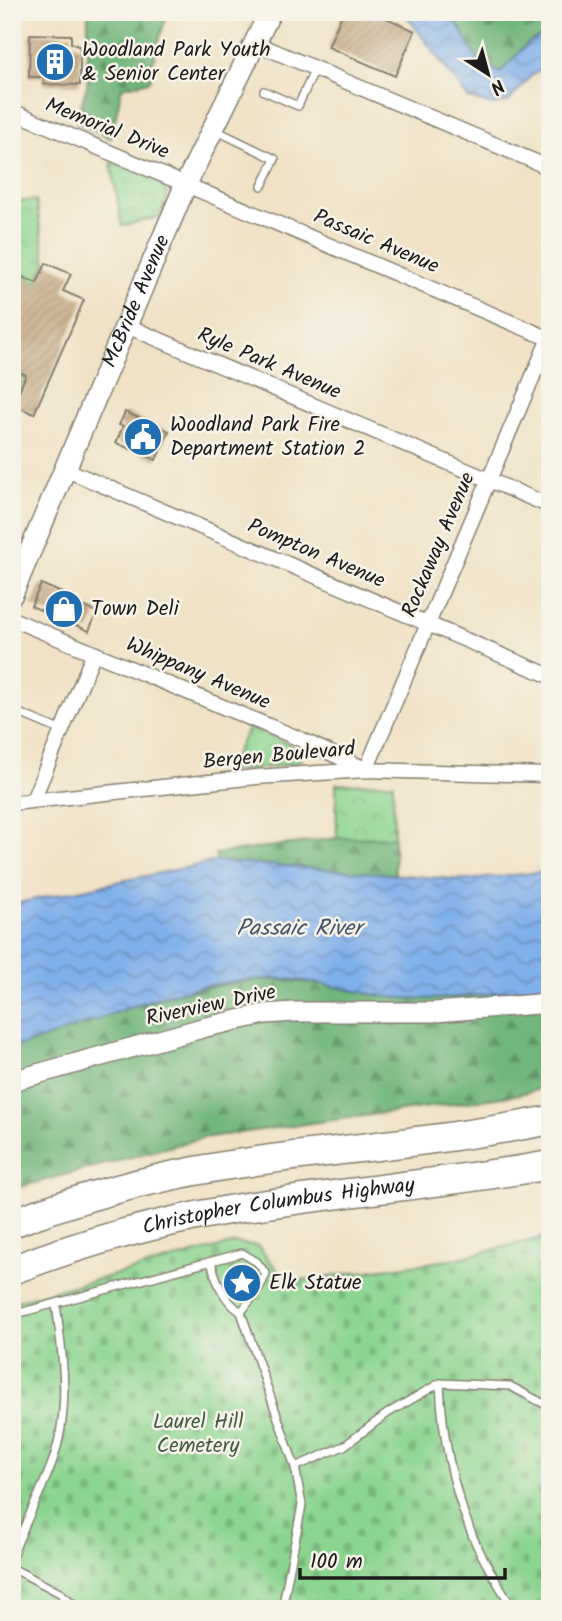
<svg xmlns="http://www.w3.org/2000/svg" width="562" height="1621" font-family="Kalam,sans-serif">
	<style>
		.forest { fill: url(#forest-firs); stroke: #46694c; stroke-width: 2 }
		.cemetery { fill: url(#cemetery-stones); stroke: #547856; stroke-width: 2 }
		.park { fill: url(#park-crowns); stroke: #547856; stroke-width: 2 }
		.water { fill: url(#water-waves); stroke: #4e6684; stroke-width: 2 }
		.building { fill: url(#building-hatch) }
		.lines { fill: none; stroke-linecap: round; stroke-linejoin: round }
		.service-casing { stroke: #867f71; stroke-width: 10 }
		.minor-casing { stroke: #867f71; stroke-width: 17 }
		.tertiary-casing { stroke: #867f71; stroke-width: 22 }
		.secondary-casing { stroke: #867f71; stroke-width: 24 }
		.motorway-casing { stroke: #867f71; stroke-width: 31 }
		.service { stroke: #fff; stroke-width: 7 }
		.minor { stroke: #fff; stroke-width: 14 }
		.tertiary { stroke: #fff; stroke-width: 19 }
		.secondary { stroke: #fff; stroke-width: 21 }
		.motorway { stroke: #fff; stroke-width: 28 }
		.labels { text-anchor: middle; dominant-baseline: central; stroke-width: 5; stroke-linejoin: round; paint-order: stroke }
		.poi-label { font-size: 21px; fill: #1c1c1c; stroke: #f7f3e8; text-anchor: start }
		.street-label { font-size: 21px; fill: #1c1c1c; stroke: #f7f3e8 }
		.park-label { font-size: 21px; fill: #435d45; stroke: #f7f3e8 }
		.water-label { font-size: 23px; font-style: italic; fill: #44576f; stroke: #f7f3e8 }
	</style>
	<defs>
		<pattern id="forest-firs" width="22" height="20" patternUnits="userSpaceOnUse" patternTransform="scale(1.75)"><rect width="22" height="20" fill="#71b67b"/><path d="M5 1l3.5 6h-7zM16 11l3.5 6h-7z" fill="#5c9364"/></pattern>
		<pattern id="cemetery-stones" width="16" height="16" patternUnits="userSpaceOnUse" patternTransform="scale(1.75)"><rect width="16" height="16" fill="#8cd591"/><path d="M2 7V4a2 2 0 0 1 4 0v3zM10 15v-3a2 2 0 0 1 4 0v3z" fill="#78b67c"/></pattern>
		<pattern id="park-crowns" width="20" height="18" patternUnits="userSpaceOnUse" patternTransform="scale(1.75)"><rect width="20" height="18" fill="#8cd591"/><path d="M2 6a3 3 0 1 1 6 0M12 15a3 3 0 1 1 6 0" fill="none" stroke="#78b67c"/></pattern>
		<pattern id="water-waves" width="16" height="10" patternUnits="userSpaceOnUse" patternTransform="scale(1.75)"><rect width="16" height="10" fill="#80b0eb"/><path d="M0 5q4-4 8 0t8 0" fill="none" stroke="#688ebe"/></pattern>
		<pattern id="building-hatch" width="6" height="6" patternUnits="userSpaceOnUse" patternTransform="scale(1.75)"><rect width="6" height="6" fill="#c1a57f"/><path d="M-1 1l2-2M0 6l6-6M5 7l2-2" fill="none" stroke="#a58d6d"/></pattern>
	</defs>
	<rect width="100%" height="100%" fill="#f7f3e8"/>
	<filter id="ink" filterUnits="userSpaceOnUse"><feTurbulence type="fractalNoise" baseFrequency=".0143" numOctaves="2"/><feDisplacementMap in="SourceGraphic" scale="14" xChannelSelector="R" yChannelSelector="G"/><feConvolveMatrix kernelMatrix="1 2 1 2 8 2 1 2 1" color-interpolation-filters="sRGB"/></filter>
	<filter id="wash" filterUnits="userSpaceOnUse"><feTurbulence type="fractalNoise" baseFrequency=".00686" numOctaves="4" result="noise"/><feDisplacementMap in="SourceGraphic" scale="28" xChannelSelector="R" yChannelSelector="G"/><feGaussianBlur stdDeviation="1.57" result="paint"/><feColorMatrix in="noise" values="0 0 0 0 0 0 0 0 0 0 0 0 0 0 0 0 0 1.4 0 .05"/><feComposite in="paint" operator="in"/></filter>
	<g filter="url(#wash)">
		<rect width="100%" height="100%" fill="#f0e2c6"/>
		<!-- forest -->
		<path class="forest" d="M88,12H163L167,15L156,48L150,81L122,87L111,138L76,122L87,86Z
			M451,12H550V31L529,42L500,73L477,59Z
			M394,837L395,875L217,861L215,854L337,838Z
			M265,979L327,984L391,997H459L550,986V1087L510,1096L202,1138L12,1189V1048C59,1036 103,1015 149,1001C186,989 227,984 265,979Z"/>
		<!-- cemetery -->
		<path class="cemetery" d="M550,1236V1609H12V1302L235,1243L258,1246L287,1282L450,1260Z"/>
		<!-- park -->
		<path class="park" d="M111,162C125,168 168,179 167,196C167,203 161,211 159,217L122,226Z
			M36,200L46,263L37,283L21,277L12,298V202Z
			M12,369L26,375L13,405H12Z
			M249,727L298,748L302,755L300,761L294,764L226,772Z
			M393,783L394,837L337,838L336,784Z"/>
		<!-- water -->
		<path class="water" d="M404,12H451L477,59L500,73L529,42L550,31V64L531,76L509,101L492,105L468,98Z
			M217,861L467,880L550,871V986C498,992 443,1003 390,997C348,992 306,976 264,979C226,981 184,989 148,1001C103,1016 59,1036 12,1048V904Z"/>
		<g id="blocks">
			<!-- building -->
			<path class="building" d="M343,12H373L415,31L395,76L328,47Z
				M30,34L71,35V43L80,47V85L43,84L44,77H29Z
				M46,263L71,274L63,291L84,300L34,414L13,405L26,375L12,369V298L22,277L37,283Z
				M125,412L169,431L156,460L116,443L123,426L119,425Z
				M41,584L69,596L67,600L97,612L89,631L31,606Z"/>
		</g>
	</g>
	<g filter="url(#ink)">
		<use href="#blocks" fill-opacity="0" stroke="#867f71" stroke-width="2"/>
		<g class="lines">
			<!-- service casing -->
			<g class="service-casing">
				<path id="service" d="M264,91L298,106L315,69
					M213,129L275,159L262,186
					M12,710L62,731
					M211,1262C217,1282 223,1300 241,1312L295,1467L302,1505L282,1609
					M12,1315L242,1253L257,1262L266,1274L259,1289L241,1312
					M440,1383C442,1433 452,1485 471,1532C481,1559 499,1584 513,1609
					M295,1467L344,1446L388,1413L440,1383L510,1386L550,1407
					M12,1557C24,1524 40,1495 52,1463C71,1411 63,1357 56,1304
					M12,1568L60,1593L80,1609"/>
			</g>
			<!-- minor casing -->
			<g class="minor-casing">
				<path id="minor" d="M255,43L550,168
					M12,111L550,339
					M127,326L550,506
					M67,470L550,676
					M12,619L300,739L365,769
					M366,770L550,336
					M33,800L94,653
					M12,803L256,777L366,770L550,775"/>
			</g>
			<!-- tertiary casing -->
			<g class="tertiary-casing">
				<path id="tertiary" d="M12,1081L206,1027L265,1014L294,1012H435L550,1003"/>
			</g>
			<!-- secondary casing -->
			<g class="secondary-casing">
				<g id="secondary">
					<path id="s1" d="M12,594L186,184L270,12"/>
				</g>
			</g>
			<!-- motorway casing -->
			<g class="motorway-casing">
				<g id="motorway">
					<path d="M12,1223C80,1197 151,1178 223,1166C331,1149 442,1142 550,1120"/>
					<path id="s2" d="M12,1270C82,1243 154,1223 228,1210C335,1192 443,1184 550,1165"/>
				</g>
			</g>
			<!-- service -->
			<use href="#service" class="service"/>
			<!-- minor -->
			<use href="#minor" class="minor"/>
			<!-- tertiary -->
			<use href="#tertiary" class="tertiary"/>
			<!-- secondary -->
			<use href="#secondary" class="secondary"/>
			<!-- motorway -->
			<use href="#motorway" class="motorway"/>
		</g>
	</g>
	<!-- icons -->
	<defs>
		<g id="building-disc" transform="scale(2.0125)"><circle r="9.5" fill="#1f6fb2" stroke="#f7f3e8"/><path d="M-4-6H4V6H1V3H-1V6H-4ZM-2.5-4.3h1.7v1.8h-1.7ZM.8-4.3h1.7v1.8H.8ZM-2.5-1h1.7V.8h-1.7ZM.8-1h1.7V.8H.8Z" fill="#fff"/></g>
		<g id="civic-disc" transform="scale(2.0125)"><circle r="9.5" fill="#1f6fb2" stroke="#f7f3e8"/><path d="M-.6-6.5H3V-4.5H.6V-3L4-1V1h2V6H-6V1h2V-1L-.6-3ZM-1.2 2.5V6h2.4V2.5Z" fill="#fff"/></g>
		<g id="shop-disc" transform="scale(2.0125)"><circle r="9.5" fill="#1f6fb2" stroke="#f7f3e8"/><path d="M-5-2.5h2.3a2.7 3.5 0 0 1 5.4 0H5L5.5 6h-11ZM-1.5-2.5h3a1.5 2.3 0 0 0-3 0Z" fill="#fff"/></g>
		<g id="sight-disc" transform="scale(2.0125)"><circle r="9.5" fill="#1f6fb2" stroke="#f7f3e8"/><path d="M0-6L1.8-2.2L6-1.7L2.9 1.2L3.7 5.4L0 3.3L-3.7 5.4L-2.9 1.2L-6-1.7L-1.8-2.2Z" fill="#fff"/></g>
	</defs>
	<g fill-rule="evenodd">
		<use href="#building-disc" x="55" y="62"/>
		<use href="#civic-disc" x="143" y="437"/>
		<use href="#shop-disc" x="64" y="609"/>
		<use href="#sight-disc" x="242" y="1283"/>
	</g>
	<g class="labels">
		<!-- poi labels -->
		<g class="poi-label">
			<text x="82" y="50">Woodland Park Youth<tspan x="82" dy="24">&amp; Senior Center</tspan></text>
			<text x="170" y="425">Woodland Park Fire<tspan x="170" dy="24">Department Station 2</tspan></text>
			<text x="91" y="609">Town Deli</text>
			<text x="269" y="1283">Elk Statue</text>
		</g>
		<!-- street labels -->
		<g class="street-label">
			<text transform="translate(107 129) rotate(22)">Memorial Drive</text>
			<text transform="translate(376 242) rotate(23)">Passaic Avenue</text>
			<text stroke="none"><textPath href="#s1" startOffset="318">McBride Avenue</textPath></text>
			<text transform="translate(269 364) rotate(23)">Ryle Park Avenue</text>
			<text transform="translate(439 545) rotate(-67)">Rockaway Avenue</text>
			<text transform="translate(316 554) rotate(23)">Pompton Avenue</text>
			<text transform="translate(198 674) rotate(23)">Whippany Avenue</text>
			<text transform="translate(279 756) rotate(-5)">Bergen Boulevard</text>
			<text transform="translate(211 1006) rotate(-12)">Riverview Drive</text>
			<text stroke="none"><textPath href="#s2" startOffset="275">Christopher Columbus Highway</textPath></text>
		</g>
		<!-- park labels -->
		<g class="park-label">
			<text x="198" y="1422">Laurel Hill<tspan x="198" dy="24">Cemetery</tspan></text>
		</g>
		<!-- water labels -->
		<g class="water-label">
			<text x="299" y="929">Passaic River</text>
		</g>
	</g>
	<!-- margin -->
	<rect width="562" height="1621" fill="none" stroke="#f7f3e8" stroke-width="42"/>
	<!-- north arrow -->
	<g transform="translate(488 74) rotate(144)" stroke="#f7f3e8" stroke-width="5" paint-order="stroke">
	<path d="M0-5L12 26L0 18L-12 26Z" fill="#1c1c1c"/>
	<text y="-10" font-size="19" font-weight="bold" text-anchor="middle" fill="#1c1c1c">N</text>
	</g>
	<!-- scale -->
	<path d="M300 1568v10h205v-10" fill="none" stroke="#1c1c1c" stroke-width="3.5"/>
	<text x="310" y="1568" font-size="21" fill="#1c1c1c" stroke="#f7f3e8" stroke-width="5" paint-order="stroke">100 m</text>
</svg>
